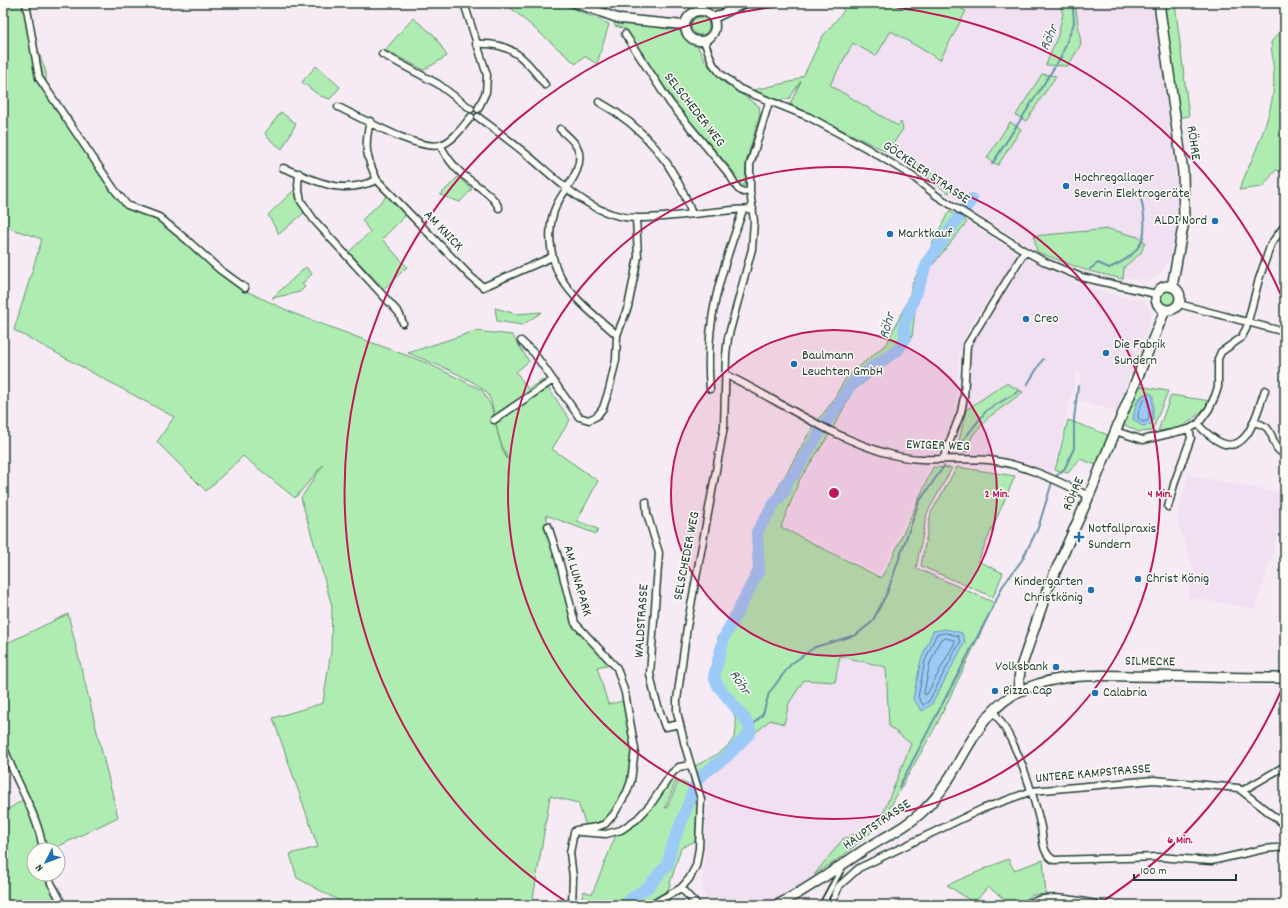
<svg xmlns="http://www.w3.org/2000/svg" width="1288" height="908" font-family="Dekko,sans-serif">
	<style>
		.built { fill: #f1dff2 }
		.green { fill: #afecb2; stroke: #679473; fill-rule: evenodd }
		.water { fill: #9ccaf7; stroke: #6a92a9 }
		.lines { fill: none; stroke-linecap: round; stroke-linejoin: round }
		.shore { stroke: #517582; stroke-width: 1 }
		.stream { stroke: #6a92a9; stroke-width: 2 }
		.river { stroke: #9ccaf7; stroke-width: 12 }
		.pedestrian-casing { stroke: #1f3d34; stroke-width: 8 }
		.minor-casing { stroke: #1f3d34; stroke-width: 9 }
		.tertiary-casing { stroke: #1f3d34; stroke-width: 11 }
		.secondary-casing { stroke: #1f3d34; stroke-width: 12 }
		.pedestrian { stroke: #fdfcf7; stroke-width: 4.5 }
		.minor { stroke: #fdfcf7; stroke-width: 6 }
		.tertiary { stroke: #fdfcf7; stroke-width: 8 }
		.secondary { stroke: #fdfcf7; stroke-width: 9 }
		.ring { fill: none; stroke: #c2185b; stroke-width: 2 }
		.poi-dot { fill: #1f6fb2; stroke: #fdfcf7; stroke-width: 1.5 }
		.labels { text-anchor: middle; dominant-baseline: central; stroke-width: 3; stroke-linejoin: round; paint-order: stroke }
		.street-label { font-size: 14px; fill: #1f3d34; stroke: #fdfcf7 }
		.poi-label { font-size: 14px; fill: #1f3d34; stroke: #fdfcf7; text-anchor: start }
		.water-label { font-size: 15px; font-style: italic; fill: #3e6065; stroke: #fdfcf7 }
		.centre { fill: #c2185b; stroke: #fdfcf7; stroke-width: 2 }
		.ring-label { font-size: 12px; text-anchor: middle; font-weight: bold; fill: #c2185b; stroke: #fdfcf7; stroke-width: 3; stroke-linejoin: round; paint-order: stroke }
	</style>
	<rect width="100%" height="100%" fill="#f6ebf4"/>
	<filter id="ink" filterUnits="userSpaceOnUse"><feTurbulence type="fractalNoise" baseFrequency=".025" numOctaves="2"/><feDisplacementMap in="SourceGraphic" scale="8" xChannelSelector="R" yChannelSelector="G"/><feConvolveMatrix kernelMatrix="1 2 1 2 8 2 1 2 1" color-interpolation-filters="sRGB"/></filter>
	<g filter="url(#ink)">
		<!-- built -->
		<path class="built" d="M963,3H1156L1178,194L1177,224L1170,257L1161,272L1149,281L1105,275L1037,252L956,200L888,153L903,129L829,85L853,43L966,11L961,9Z
			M967,222L1019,255L969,327L959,353L955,411L948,437L935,457L902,455L865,443L833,429L853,391L901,353L912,336L917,293L931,267Z
			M1026,258L1081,285L1107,293L1144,301L1151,312L1150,320L1116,412L1079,400L1080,374L1077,372L1052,474L997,458L954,453L967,399L970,354L973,342Z
			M828,437L900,463L931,466L880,575L783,526L802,480Z
			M1188,475L1285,494V501L1273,553L1255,609L1188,597L1194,570L1177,519Z
			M840,655L886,667L889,726L911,744L882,816L875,825L843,839L814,875L803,905H709L702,890L708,800L700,781L770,720L784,724L789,703L804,680Z"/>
		<!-- green -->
		<path class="green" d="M3,3H24L34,40L46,72V95L112,191L124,205L158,220L186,241L220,271L246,291L295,314L427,363L482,390L491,406L503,452L508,460C505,452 500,443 498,434C495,421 494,408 489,396C482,381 425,360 408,353L475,331L512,335L529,361L516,372L528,389L543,380L570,420L552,449L598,481L577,521L598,529L596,534L546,515L573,622L611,664L597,667L608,704L624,701C627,716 633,732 633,747C633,778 621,821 586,826L578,803L550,796L532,905H347L297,878L290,854L318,847L273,718L323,703L331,651L332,606L301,498L323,465L295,498L243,456L206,491L157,442L174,417L14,330L42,239L3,226Z
			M505,3H560L609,24L597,64L584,56L576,64Z
			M839,3H849L853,8L864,3H963L961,9L966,11L940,60L891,31L876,56L853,43L830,85L898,126L901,122L903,129L892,145L885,151L790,104L801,81L789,99L777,100L754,90L794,81L804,75L822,37L844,11Z
			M1059,3H1075L1081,44L1068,66L1046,65L1058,35L1063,14Z
			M1164,3H1175L1189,116L1179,118Z
			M691 26a9 9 0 1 1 18 0a9 9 0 1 1-18 0Z
			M413,18L434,35L447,56L424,70L385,50Z
			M614,22L651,26L681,31L689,40L696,44L707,64L723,82L759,106L760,114L746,162L745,186H740L733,171L679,108L626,29L615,26Z
			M1285,26V173L1276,170L1262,187L1239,190C1252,158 1273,117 1274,82C1274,69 1272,55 1271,42Z
			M316,66L340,87L330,99L320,96L302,82Z
			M1042,74L1056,76L1026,121L1016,115Z
			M281,112L296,124L282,149L268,138L265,133Z
			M1010,122L1021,129L998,165L987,158Z
			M905,154L952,188L949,193L901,159Z
			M458,177L472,189L460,202L440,195Z
			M296,188L299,203L304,213L279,234L268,215Z
			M388,195L406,215L382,239L407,267L384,289L349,252L370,232L362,220Z
			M949,211L967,222L931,267L917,293L912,336L901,353L853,391L829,435L800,479L781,527L881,578L892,558L933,467L952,468L927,513L916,568L995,603L937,724L880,825L841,857L814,875L843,839L875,825L882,816L911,744L889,726L886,667L840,656L835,682L804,680L789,703L784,724L770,720L700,781L695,766C724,751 748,741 730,704C726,696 719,688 717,679C714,669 717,647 718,636L723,635L755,570L753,533L813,426L830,405L846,378L887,343L908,300L913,282Z
			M1109,229L1138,237L1145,242L1141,253L1124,267L1123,279L1085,270L1037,252L1034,236Z
			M306,267L312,274L302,284L305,287L300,292L272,298Z
			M1159 299a8 8 0 1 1 16 0a8 8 0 1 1-16 0Z
			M495,308L516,314L542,312L522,325L497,321Z
			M1006,383L1023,392L989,417L972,436L967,452L957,450L966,410Z
			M1138,386L1168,391L1152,431L1139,432L1123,424ZM1149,393L1153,420L1136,403L1142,395Z
			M1171,395L1210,401L1201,412L1181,428L1158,431Z
			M1068,420L1108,435L1096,465L1080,459L1068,473L1055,470Z
			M957,467L1015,476L978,561L1003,573L993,597L921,566L931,513Z
			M68,614L118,817L51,850H45L43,835L34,810L14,769L3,740V645Z
			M672,775L677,779L665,808H667L679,780L690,786L697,806L695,841L681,848L668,890L644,905H579L584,891L592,894L616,835L639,820Z
			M25,799L33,815L42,850H34V874H47L60,905H3V812Z
			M1008,859L1014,870L1043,860L1046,894L1033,895L1016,905H998L1003,898L988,887L974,903L947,885Z"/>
		<!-- water -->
		<path class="water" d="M1149,393L1153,395V420L1150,425L1142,426L1133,419C1135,407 1137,397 1149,393Z
			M946,629L962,633L965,642L932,704L922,711L913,699L921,660L933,631Z"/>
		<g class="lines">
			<!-- shore -->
			<path class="shore" d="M1148,398L1149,419L1147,421L1143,422L1138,418C1138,411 1140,405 1145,399Z
				M946,633L958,636L960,642L929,701L923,705L918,697L925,661L936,635Z
				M946,638L954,640L955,642L927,694L925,695L924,692L930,663L940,640Z"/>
			<!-- stream -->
			<path class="stream" d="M992,164L1061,57L1074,23L1073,7L1071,3
				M1090,269L1098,263L1109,268C1148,252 1149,231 1140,194
				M1027,385L1043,359
				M960,444L987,410L1019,391
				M750,728L763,714L769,693L791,664L815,647L856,635L872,622L887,593L919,502L944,466
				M899,787L995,603L1002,587L1022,560L1038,528L1053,479L1065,468L1074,448V419L1078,386"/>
			<!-- river -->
			<path class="river" d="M826,423L851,385L874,366L898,350L905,339L904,325L928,261L972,199
				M625,905L633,897L648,887L668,864L671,849L698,778L726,757L750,733V728L745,719L718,686L714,676L724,638L759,570L757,532L774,504L786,489L785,484L795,473L820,432"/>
			<!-- pedestrian casing -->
			<g class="pedestrian-casing">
				<path id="pedestrian" d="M822,905L843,866"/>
			</g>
			<!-- minor casing -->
			<g class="minor-casing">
				<path id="minor" d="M26,3L39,78L114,189L127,205L159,217L187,240L219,269L245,288
					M464,3L487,75L486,92L478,109
					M625,34L670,103L729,174L738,189L743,192L750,191
					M704,41L713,64L721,74L740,89L809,117L868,149L912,176L937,196L1025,251L1047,263L1081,277L1156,294
					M476,44C512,42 526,59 545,85
					M382,54L438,84L471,109
					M599,102C645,127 675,165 692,214
					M338,107C360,117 418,151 440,145C453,142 463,126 471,117
					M478,117C496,130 514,144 531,158C562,184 594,218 637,218C676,218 714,210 753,209
					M370,121C364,147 366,157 377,180L471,277L483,287L552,257
					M560,129C565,134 576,142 578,149C585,169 565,188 557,204C546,226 549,257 561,278C575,301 597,317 617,335
					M440,145C446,156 452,165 461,173C473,184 492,193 499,208
					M283,168C319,181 338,196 377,180
					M299,173L298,186L301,201L314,220L399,313L403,323
					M1179,304L1285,332
					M521,341L534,353L579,417L589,420L597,416L603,408L609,390L616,360L617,335L628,307L638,257L636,218
					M727,375C781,402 833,439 893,455C924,463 957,457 989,460C1024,464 1058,481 1089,496
					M710,389C704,320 721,273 743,210
					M494,420L553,380
					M1254,422C1258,423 1263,425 1266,427C1275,435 1272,450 1285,454
					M1198,424C1203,431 1209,435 1216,440C1248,460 1257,411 1265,390
					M1115,431L1143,440L1189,429L1198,424L1209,409L1215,396L1218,387V359L1221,352L1241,338L1246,329L1259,279L1271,244L1285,225
					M943,459L961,412L964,397L967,345L1025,251
					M646,502L647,514L659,553L650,674L655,697L665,727L680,724
					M1168,507L1175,481L1191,438L1189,429
					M548,526L559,560L575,623L617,668L625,693L635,749L631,781L627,792L614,814L605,824L597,827L576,830L574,832
					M993,711C1016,739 1033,792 1041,827C1043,839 1042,854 1054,860L1159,857L1211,861L1264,849L1285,847
					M3,744C14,781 38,812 43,850
					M1242,791L1285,766
					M579,832L606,834L621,830L637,819L651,804L672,773L679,767L690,765
					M48,874L51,883L63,905
					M681,888L697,905
					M572,905L573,877L570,853L574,832
					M651,905L681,888L689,879L696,866L699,848L701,799L685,746L677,712V700L687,627L724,427L726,355L728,338L752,249L754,221L750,191V165L769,102
					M831,905L839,886L859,868L982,809L1032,791L1154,780L1238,788L1285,825
					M1026,905C1047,892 1079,901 1102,905"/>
			</g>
			<!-- tertiary casing -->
			<g class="tertiary-casing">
				<path id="tertiary" d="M575,3L620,19L684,25
					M685 26a15 15 0 1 1 30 0a15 15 0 1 1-30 0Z
					M714,18L745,3"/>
			</g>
			<!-- secondary casing -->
			<g class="secondary-casing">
				<path id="secondary" d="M1159,3L1183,172L1184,221L1172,287
					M1156 298a12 12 0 1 1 24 0a12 12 0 1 1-24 0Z
					M1018,692L1020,670L1048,588L1089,496L1165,310
					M777,905C807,890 834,870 861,852C882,838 906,828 924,810C964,773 972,709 1027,688C1061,674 1096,675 1131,676C1182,676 1234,678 1285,678"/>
			</g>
			<!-- pedestrian -->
			<use href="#pedestrian" class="pedestrian"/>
			<!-- minor -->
			<use href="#minor" class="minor"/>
			<!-- tertiary -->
			<use href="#tertiary" class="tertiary"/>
			<!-- secondary -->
			<use href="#secondary" class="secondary"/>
		</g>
	</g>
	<!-- distance rings -->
	<circle cx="834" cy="493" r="163" fill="#c2185b" fill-opacity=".12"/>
	<g class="ring">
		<circle cx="834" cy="493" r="163"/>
		<circle cx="834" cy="493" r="326"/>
		<path d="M1284 684A489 489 0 0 1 1100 903M568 903A489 489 0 1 1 1284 302"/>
	</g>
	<!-- markers -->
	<g class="poi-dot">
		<circle cx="1066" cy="186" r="4"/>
		<circle cx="1215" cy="221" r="4"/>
		<circle cx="890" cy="234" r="4"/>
		<circle cx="1026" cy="319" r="4"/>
		<circle cx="1106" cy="353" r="4"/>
		<circle cx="794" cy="364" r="4"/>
		<path d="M1077 531h4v4h4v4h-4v4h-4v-4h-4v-4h4z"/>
		<circle cx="1138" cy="579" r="4"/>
		<circle cx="1091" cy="590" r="4"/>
		<circle cx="1056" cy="667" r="4"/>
		<circle cx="995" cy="691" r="4"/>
		<circle cx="1095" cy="693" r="4"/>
	</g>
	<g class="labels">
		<!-- street labels -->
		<g class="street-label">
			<text transform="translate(694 110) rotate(52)">SELSCHEDER WEG</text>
			<text transform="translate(1193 143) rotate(82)">RÖHRE</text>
			<text transform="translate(926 173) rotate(34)">GÖCKELER STRASSE</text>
			<text transform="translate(443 231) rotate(46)">AM KNICK</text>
			<text transform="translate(938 446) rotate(2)">EWIGER WEG</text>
			<text transform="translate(1074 494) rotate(-67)">RÖHRE</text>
			<text transform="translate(687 556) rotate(-79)">SELSCHEDER WEG</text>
			<text transform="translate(577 581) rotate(74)">AM LUNAPARK</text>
			<text transform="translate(642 621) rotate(-86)">WALDSTRASSE</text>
			<text transform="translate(1150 662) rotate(1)">SILMECKE</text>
			<text transform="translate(1093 774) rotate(-5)">UNTERE KAMPSTRASSE</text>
			<text transform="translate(877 825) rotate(-34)">HAUPTSTRASSE</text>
		</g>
		<!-- poi labels -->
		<g class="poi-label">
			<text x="1074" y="178">Hochregallager<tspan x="1074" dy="16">Severin Elektrogeräte</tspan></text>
			<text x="1207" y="221" text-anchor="end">ALDI Nord</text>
			<text x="898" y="234">Marktkauf</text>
			<text x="1034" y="319">Creo</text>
			<text x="1114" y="345">Die Fabrik<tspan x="1114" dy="16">Sundern</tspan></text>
			<text x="802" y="356">Baulmann<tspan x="802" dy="16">Leuchten GmbH</tspan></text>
			<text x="1088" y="529">Notfallpraxis<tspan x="1088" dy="16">Sundern</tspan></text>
			<text x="1146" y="579">Christ König</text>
			<text x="1083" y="582" text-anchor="end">Kindergarten<tspan x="1083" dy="16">Christkönig</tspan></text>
			<text x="1048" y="667" text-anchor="end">Volksbank</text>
			<text x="1003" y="691">Pizza Cap</text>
			<text x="1103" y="693">Calabria</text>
		</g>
		<!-- water labels -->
		<g class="water-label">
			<text transform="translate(1050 38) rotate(-67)">Röhr</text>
			<text transform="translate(888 326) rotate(-75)">Röhr</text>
			<text transform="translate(739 683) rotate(56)">Röhr</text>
		</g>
	</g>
	<circle cx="834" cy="493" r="6" class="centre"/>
	<g class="ring-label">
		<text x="997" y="497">2 Min.</text>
		<text x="1160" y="497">4 Min.</text>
		<text x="1180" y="843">6 Min.</text>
	</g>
	<!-- margin -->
	<rect width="1288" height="908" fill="none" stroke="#fdfcf7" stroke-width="16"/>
	<rect x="8" y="8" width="1272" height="892" fill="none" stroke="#1f3d34" stroke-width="1.5" filter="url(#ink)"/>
	<!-- north arrow -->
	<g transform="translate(46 862) rotate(228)"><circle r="19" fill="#fdfcf7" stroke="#a4b0a9"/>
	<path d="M0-3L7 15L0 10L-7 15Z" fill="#1f6fb2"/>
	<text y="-6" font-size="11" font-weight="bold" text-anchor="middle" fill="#1f3d34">N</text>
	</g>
	<!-- scale -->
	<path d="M1134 874v6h102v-6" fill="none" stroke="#1f3d34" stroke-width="2"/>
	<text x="1140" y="874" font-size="12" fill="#1f3d34" stroke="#fdfcf7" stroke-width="3" paint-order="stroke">100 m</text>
</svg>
